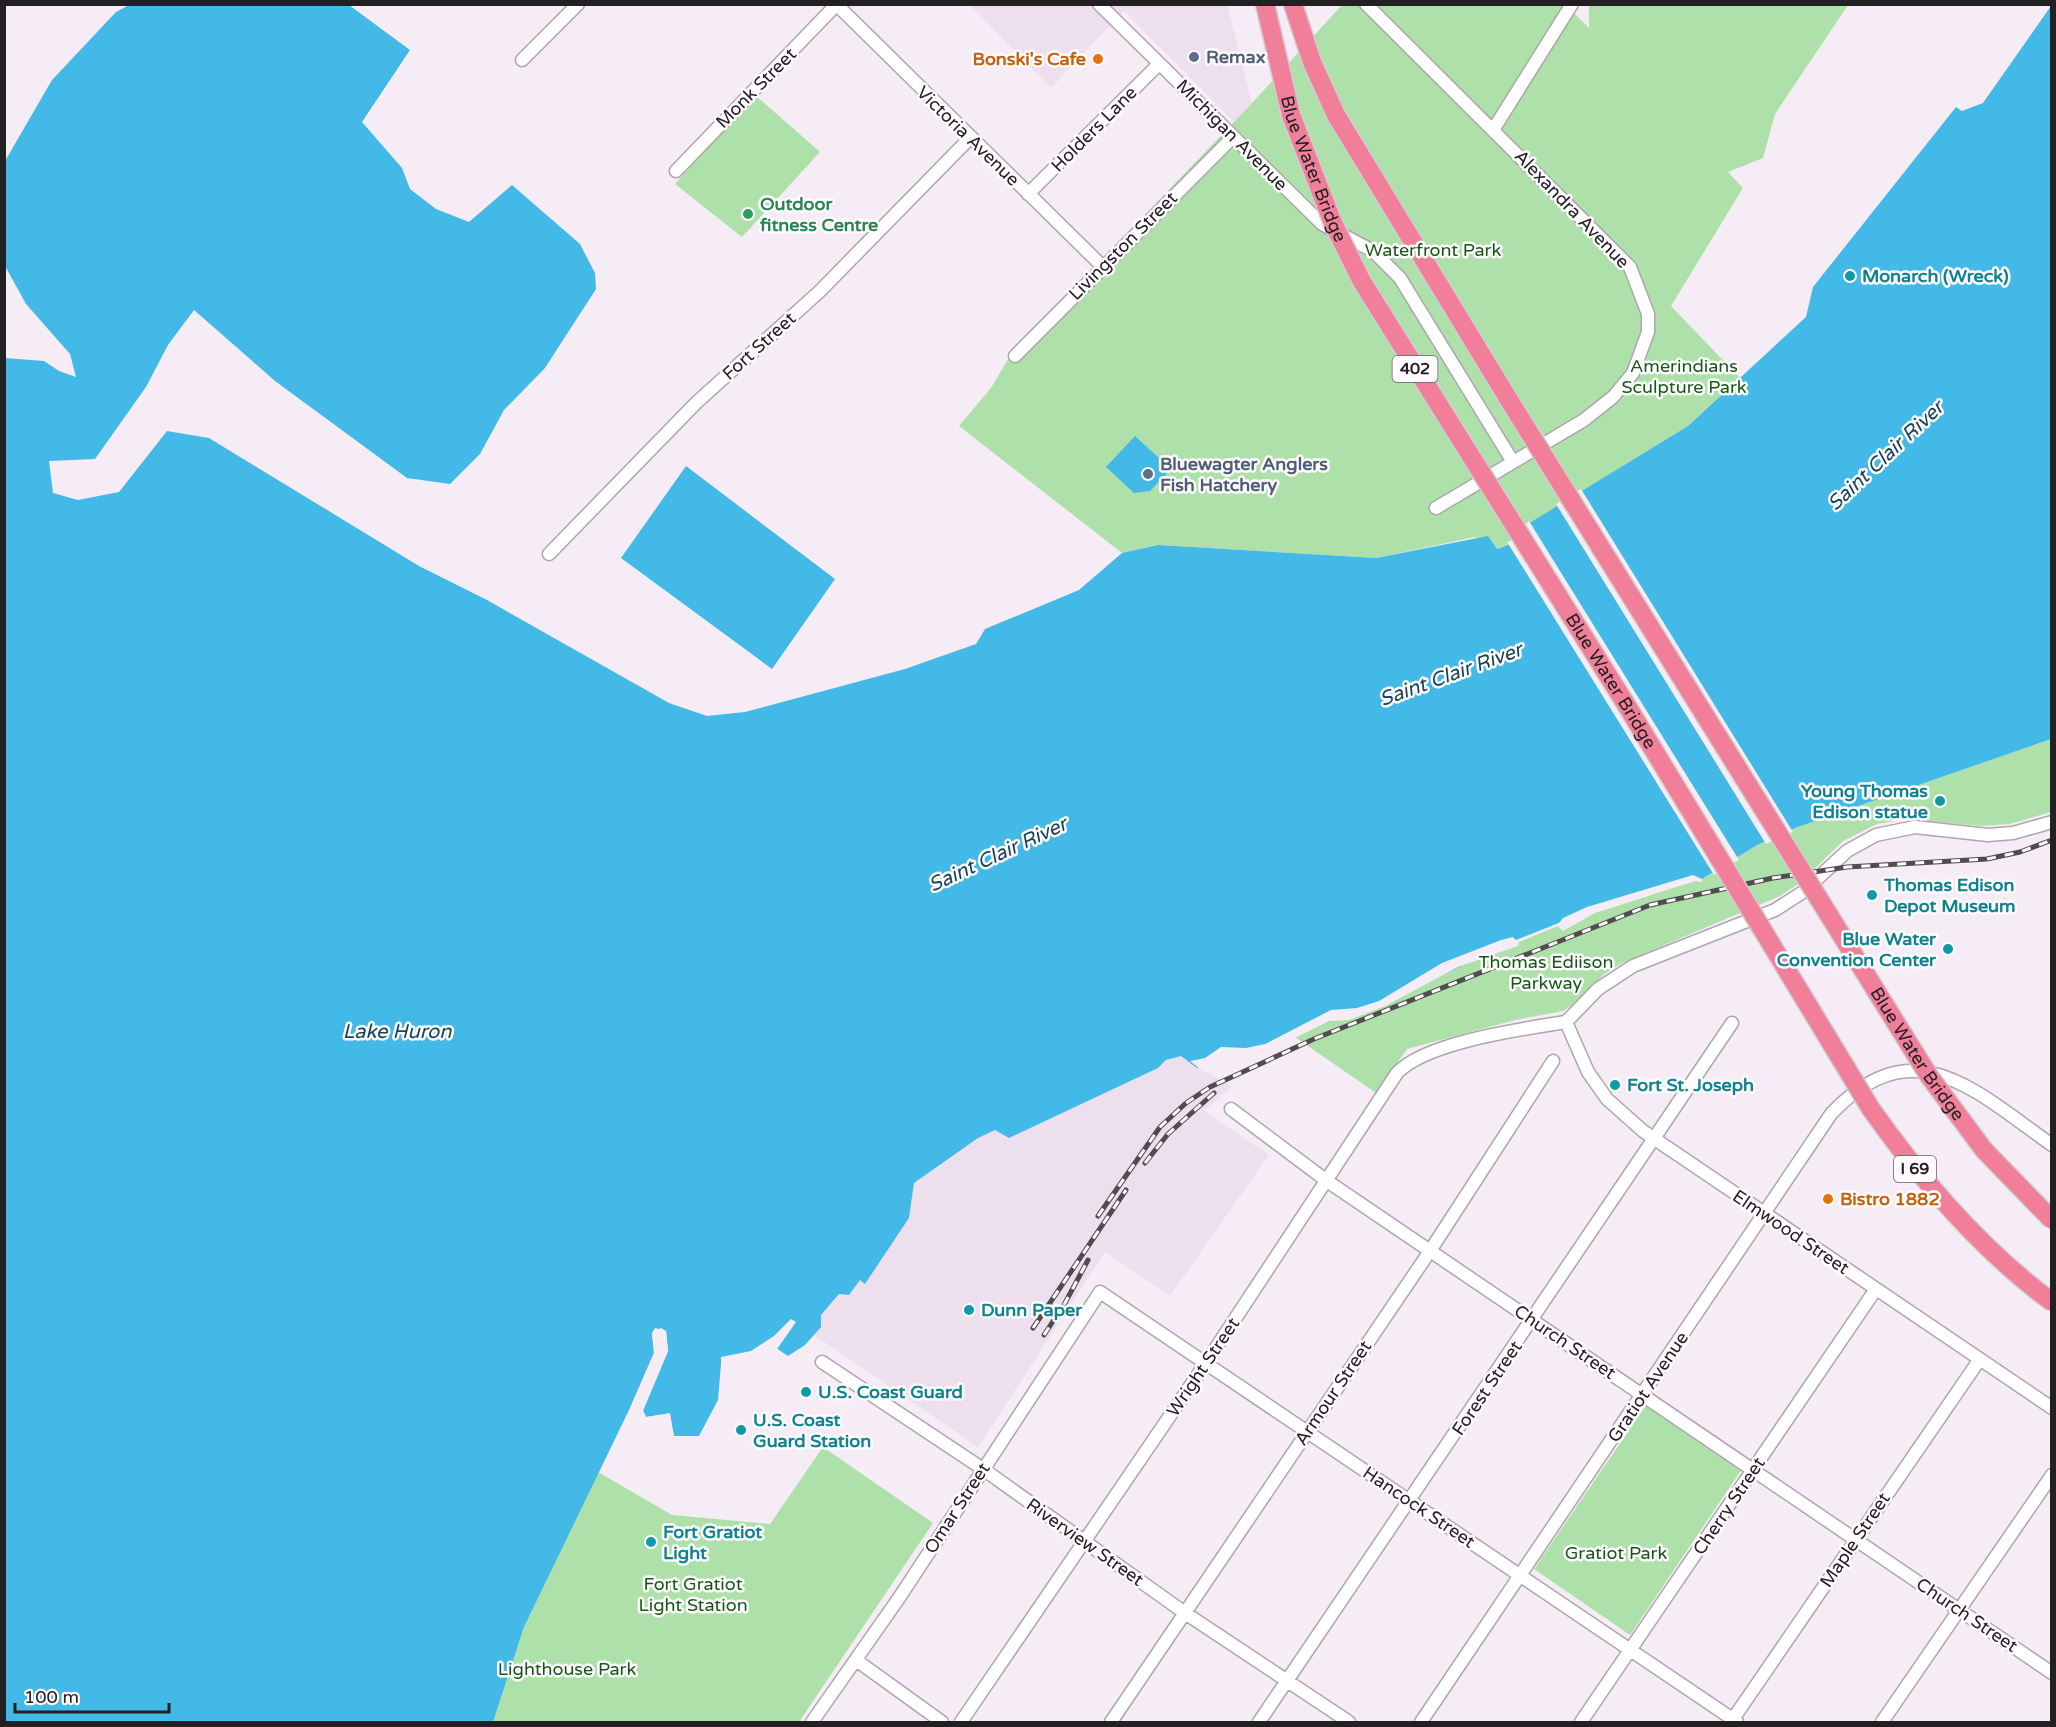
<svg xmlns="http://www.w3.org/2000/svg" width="2056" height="1727" font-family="'Varela Round',sans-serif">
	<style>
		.built { fill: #eedfee }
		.green { fill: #aee1aa }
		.water { fill: #42b9e6 }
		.pier { fill: #f5ecf5 }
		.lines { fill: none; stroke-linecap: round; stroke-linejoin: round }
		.minor-casing { stroke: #aea5ae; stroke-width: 15 }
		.highway-casing { stroke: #cfcecf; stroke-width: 21 }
		.minor { stroke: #fff; stroke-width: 12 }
		.highway { stroke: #f17f99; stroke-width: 18 }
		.rail-casing { stroke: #504c50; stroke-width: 5 }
		.rail { stroke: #fffbff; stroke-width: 3; stroke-dasharray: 9; stroke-linecap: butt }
		.highway-bridge-casing { stroke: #cfcecf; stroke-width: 21; stroke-linecap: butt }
		.highway-bridge { stroke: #f17f99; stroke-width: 18 }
		.service-dot { fill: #5c6f8a; stroke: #fffbff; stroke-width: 2 }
		.food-dot { fill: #e8710a; stroke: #fffbff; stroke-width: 2 }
		.leisure-dot { fill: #2e9e5b; stroke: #fffbff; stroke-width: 2 }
		.culture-dot { fill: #0f9aa8; stroke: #fffbff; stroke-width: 2 }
		.labels { text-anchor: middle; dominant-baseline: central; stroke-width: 5; stroke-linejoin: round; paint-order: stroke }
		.shield { fill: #fffbff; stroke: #656265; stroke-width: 1.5 }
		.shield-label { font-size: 16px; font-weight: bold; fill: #232023 }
		.service-label { font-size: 18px; font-weight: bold; fill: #4e5e75; stroke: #fffbff; text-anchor: start }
		.food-label { font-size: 18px; font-weight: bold; fill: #c56008; stroke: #fffbff; text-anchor: end }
		.street-label { font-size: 18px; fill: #232023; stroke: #fffbff }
		.leisure-label { font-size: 18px; font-weight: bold; fill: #27864d; stroke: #fffbff; text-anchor: start }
		.park-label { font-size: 18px; fill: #135915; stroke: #fffbff }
		.culture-label { font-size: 18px; font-weight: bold; fill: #0d838f; stroke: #fffbff; text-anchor: start }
		.water-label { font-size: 20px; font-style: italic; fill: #134557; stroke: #fffbff }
	</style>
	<rect width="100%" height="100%" fill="#f5ecf5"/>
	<!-- built -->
	<path class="built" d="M970,5H1227L1252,103L1234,122L1124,11L1051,88Z
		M1181,1056L1232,1087L1204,1111L1269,1155L1170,1296L1105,1252L978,1447L814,1335L821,1327V1315L832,1301L839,1294L849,1295L860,1280L865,1284L876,1268L909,1218L914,1183L978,1138L995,1130L1009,1138L1158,1068L1166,1060Z"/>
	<!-- green -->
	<path class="green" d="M1342,5H1566L1589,28V5H1848L1775,114L1763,158L1728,172L1743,188L1671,306L1740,378L1688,426L1576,495L1535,535L1496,549L1475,537L1376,558L1158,545L1122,553L959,426L991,388L1010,356L1252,103Z
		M754,94L820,152L742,237L675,184Z
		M2051,739V812L2010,824L1981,826L1906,819L1877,824L1843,841L1801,882L1780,896L1622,963L1604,974L1577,1002L1563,1011L1515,1020L1407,1049L1376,1093L1292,1035L1457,965L1594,910L1702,879L1757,845L1795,828Z
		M1649,1401L1744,1466L1630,1635L1534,1569Z
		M823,1447L933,1523L799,1722H493L524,1627L598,1472L672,1515L770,1524Z"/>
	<!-- water -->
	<path class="water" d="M131,4L349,5L410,50L362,122L402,168L410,189L436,209L469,222L512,185L580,244L595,273L596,289L545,368L504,410L480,454L450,484L407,478L275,381L194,310L168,345L146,387L95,459L49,461L53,493L78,500L119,492L167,431L209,438L419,566L487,600L669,703L707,716L745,712L905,669L976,644L985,629L1079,590L1122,553L1158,545L1376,558L1488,536L1497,549L1535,535L1528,524L1688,426L1806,317L1813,287L1956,107L1962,111L1983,103L2051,6V739L1795,828L1757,845L1702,879L1695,878L1559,923L1468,963L1384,1003L1329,1018L1241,1055L1197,1068L1181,1056L1166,1060L1158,1068L1009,1138L995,1130L978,1138L914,1183L909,1218L865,1284L860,1280L849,1295L839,1294L821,1315V1327L805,1345L788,1356L776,1348L721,1364L718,1400L699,1436H674L670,1414L646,1417L643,1410L668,1351L666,1331L661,1328L652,1333L654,1353L630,1408L524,1627L493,1722H5V358L44,361L59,371L76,377L70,354L26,304L5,266V161L52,80L116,12Z
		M1135,436L1171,469L1150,491L1134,493L1106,467Z
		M686,466L835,579L772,669L621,558Z"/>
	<!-- pier -->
	<path class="pier" d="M1581,489L1793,832L1766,844L1556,504Z
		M1529,521L1739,860L1714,875L1507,542L1531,533L1525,525Z
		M1693,875L1702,879V882L1695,881L1595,913L1563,931L1558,926L1519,942L1518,946L1458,967L1385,1006L1349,1020L1329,1021L1255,1058H1242L1214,1073L1204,1072L1190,1061L1205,1058L1221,1047L1246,1048L1265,1044L1331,1010L1357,1008L1379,1001L1442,963L1501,940L1513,937L1516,940L1559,923L1563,918L1587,907Z
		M791,1319L796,1322L775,1352L740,1367H724V1373H721V1357L751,1351L774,1336Z
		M655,1328L666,1331L668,1351L643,1411L646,1417L670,1413L674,1439L671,1437L668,1417L645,1420L640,1411L665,1350L663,1333L660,1331L655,1334L657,1354L632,1411L630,1408L654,1353L652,1333Z"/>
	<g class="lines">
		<!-- minor casing -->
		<g class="minor-casing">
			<path id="minor" d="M836,4L1102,266
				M1099,4L1322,224L1373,251L1400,278L1513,462
				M1366,4L1630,267L1648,314V332L1633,373L1613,397L1584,420L1436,508
				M522,60L578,4
				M1493,130L1572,4
				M676,171L836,5
				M1028,194L1159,64
				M1015,356L1233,137
				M549,554L696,403L819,292L970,138
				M1566,1022L1588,1072L1607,1099L1643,1131L2052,1408
				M1566,1022L1598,989L1633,966L1775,910L1803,892L1847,851L1876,835L1915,827L1988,835L2013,833L2052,822
				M1231,1109L1327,1181L2052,1673
				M822,1362L983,1469L1185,1613L1349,1722
				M856,1660L942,1722
				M812,1722L899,1598L1100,1292L1737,1722
				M961,1722L1206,1363L1397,1073C1426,1042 1522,1029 1566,1022
				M1111,1722L1430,1251L1553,1061
				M1259,1722L1732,1023
				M1421,1722L1831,1114C1914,1026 1976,1092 2052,1145
				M1581,1722L1876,1289
				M1731,1722L1980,1359
				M1882,1722L2052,1475"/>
		</g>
		<!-- highway casing -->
		<g class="highway-casing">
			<path id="highway" d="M1293,4L1312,62L1336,115L1509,400"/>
		</g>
		<!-- minor -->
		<use href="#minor" class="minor"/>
		<!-- highway -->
		<use href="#highway" class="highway"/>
		<!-- rail casing -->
		<g class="rail-casing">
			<path id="rail" d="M1145,1163L1168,1134L1214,1093
				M1098,1216L1160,1127L1186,1103L1210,1087L1314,1039L1565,939L1650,905L1773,878L1847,867L1987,859L2020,852L2052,840
				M1033,1328L1126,1190
				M1044,1335L1065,1303L1088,1260"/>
		</g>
		<!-- rail -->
		<use href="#rail" class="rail"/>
		<!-- highway-bridge casing -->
		<g class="highway-bridge-casing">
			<g id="highway-bridge">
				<path id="s1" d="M1265,4L1291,115L1333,223L1361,280L1627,706L1871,1109C1922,1181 1980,1249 2052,1302"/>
				<path id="s2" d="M1509,400L1929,1076L1984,1150L2052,1220"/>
			</g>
		</g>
		<!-- highway-bridge -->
		<use href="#highway-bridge" class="highway-bridge"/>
	</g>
	<!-- markers -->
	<g class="service-dot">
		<circle cx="1194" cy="57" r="6"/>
		<circle cx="1148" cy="474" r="6"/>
	</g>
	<g class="food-dot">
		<circle cx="1098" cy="59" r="6"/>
		<circle cx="1828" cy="1199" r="6"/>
	</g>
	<circle class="leisure-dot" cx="748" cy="214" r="6"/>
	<g class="culture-dot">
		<circle cx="1850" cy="276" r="6"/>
		<circle cx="1940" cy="801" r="6"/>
		<circle cx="1872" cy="895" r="6"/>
		<circle cx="1948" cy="949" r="6"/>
		<circle cx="1615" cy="1085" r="6"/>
		<circle cx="969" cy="1310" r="6"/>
		<circle cx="806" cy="1392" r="6"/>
		<circle cx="741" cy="1430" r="6"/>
		<circle cx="651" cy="1542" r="6"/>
	</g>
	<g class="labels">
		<!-- shield labels -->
		<g class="shield">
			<rect x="1392.5" y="356" width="45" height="26" rx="4.5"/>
			<rect x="1894" y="1156" width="42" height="26" rx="4.5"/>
		</g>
		<g class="shield-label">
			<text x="1415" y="369">402</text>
			<text x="1915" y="1169">I 69</text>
		</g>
		<!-- service labels -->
		<g class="service-label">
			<text x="1206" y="57">Remax</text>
			<text x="1160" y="464">Bluewagter Anglers<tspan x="1160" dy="21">Fish Hatchery</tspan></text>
		</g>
		<!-- food labels -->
		<g class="food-label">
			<text x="1086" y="59">Bonski's Cafe</text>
			<text x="1840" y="1199" text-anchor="start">Bistro 1882</text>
		</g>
		<!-- street labels -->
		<g class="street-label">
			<text transform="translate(756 88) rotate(-45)">Monk Street</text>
			<text transform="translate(1094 129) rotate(-45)">Holders Lane</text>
			<text transform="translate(1232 135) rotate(45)">Michigan Avenue</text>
			<text transform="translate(968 136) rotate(44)">Victoria Avenue</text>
			<text stroke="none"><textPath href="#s1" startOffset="172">Blue Water Bridge</textPath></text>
			<text transform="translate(1572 209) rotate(46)">Alexandra Avenue</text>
			<text transform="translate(1123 246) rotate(-45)">Livingston Street</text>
			<text transform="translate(759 346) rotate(-42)">Fort Street</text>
			<text stroke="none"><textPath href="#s1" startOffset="766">Blue Water Bridge</textPath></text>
			<text stroke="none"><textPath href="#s2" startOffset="771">Blue Water Bridge</textPath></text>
			<text transform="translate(1791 1232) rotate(34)">Elmwood Street</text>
			<text transform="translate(1565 1342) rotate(34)">Church Street</text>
			<text transform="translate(1203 1367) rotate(-56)">Wright Street</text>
			<text transform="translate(1648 1387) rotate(-56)">Gratiot Avenue</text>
			<text transform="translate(1487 1388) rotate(-56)">Forest Street</text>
			<text transform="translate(1333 1393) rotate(-56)">Armour Street</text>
			<text transform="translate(1729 1506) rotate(-56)">Cherry Street</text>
			<text transform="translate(1419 1507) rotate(34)">Hancock Street</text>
			<text transform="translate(957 1508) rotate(-57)">Omar Street</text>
			<text transform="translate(1855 1540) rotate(-56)">Maple Street</text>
			<text transform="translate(1085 1542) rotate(35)">Riverview Street</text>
			<text transform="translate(1967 1615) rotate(34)">Church Street</text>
		</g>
		<!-- leisure labels -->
		<g class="leisure-label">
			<text x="760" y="204">Outdoor<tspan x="760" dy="21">fitness Centre</tspan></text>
		</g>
		<!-- park labels -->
		<g class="park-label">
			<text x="1433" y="250">Waterfront Park</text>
			<text x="1684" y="366">Amerindians<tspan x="1684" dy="21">Sculpture Park</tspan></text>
			<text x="1546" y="962">Thomas Ediison<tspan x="1546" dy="21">Parkway</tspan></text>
			<text x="1616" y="1553">Gratiot Park</text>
			<text x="693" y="1584">Fort Gratiot<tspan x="693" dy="21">Light Station</tspan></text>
			<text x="567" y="1669">Lighthouse Park</text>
		</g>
		<!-- culture labels -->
		<g class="culture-label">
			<text x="1862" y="276">Monarch (Wreck)</text>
			<text x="1928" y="791" text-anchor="end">Young Thomas<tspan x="1928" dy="21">Edison statue</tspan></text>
			<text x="1884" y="885">Thomas Edison<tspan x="1884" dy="21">Depot Museum</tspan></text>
			<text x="1936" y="939" text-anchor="end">Blue Water<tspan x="1936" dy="21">Convention Center</tspan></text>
			<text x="1627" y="1085">Fort St. Joseph</text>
			<text x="981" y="1310">Dunn Paper</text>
			<text x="818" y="1392">U.S. Coast Guard</text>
			<text x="753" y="1420">U.S. Coast<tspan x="753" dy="21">Guard Station</tspan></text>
			<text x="663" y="1532">Fort Gratiot<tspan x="663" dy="21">Light</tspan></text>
		</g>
		<!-- water labels -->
		<g class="water-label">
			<text transform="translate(1886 456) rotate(-43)">Saint Clair River</text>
			<text transform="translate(1451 675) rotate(-20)">Saint Clair River</text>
			<text transform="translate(998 855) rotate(-25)">Saint Clair River</text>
			<text x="397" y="1032">Lake Huron</text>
		</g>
	</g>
	<!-- border -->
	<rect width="2056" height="1727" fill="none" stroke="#232023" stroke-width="12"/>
	<!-- scale -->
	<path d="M15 1703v9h154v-9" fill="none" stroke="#232023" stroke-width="3"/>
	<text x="24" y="1703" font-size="18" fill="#232023" stroke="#fffbff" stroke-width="4.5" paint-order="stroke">100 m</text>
</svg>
